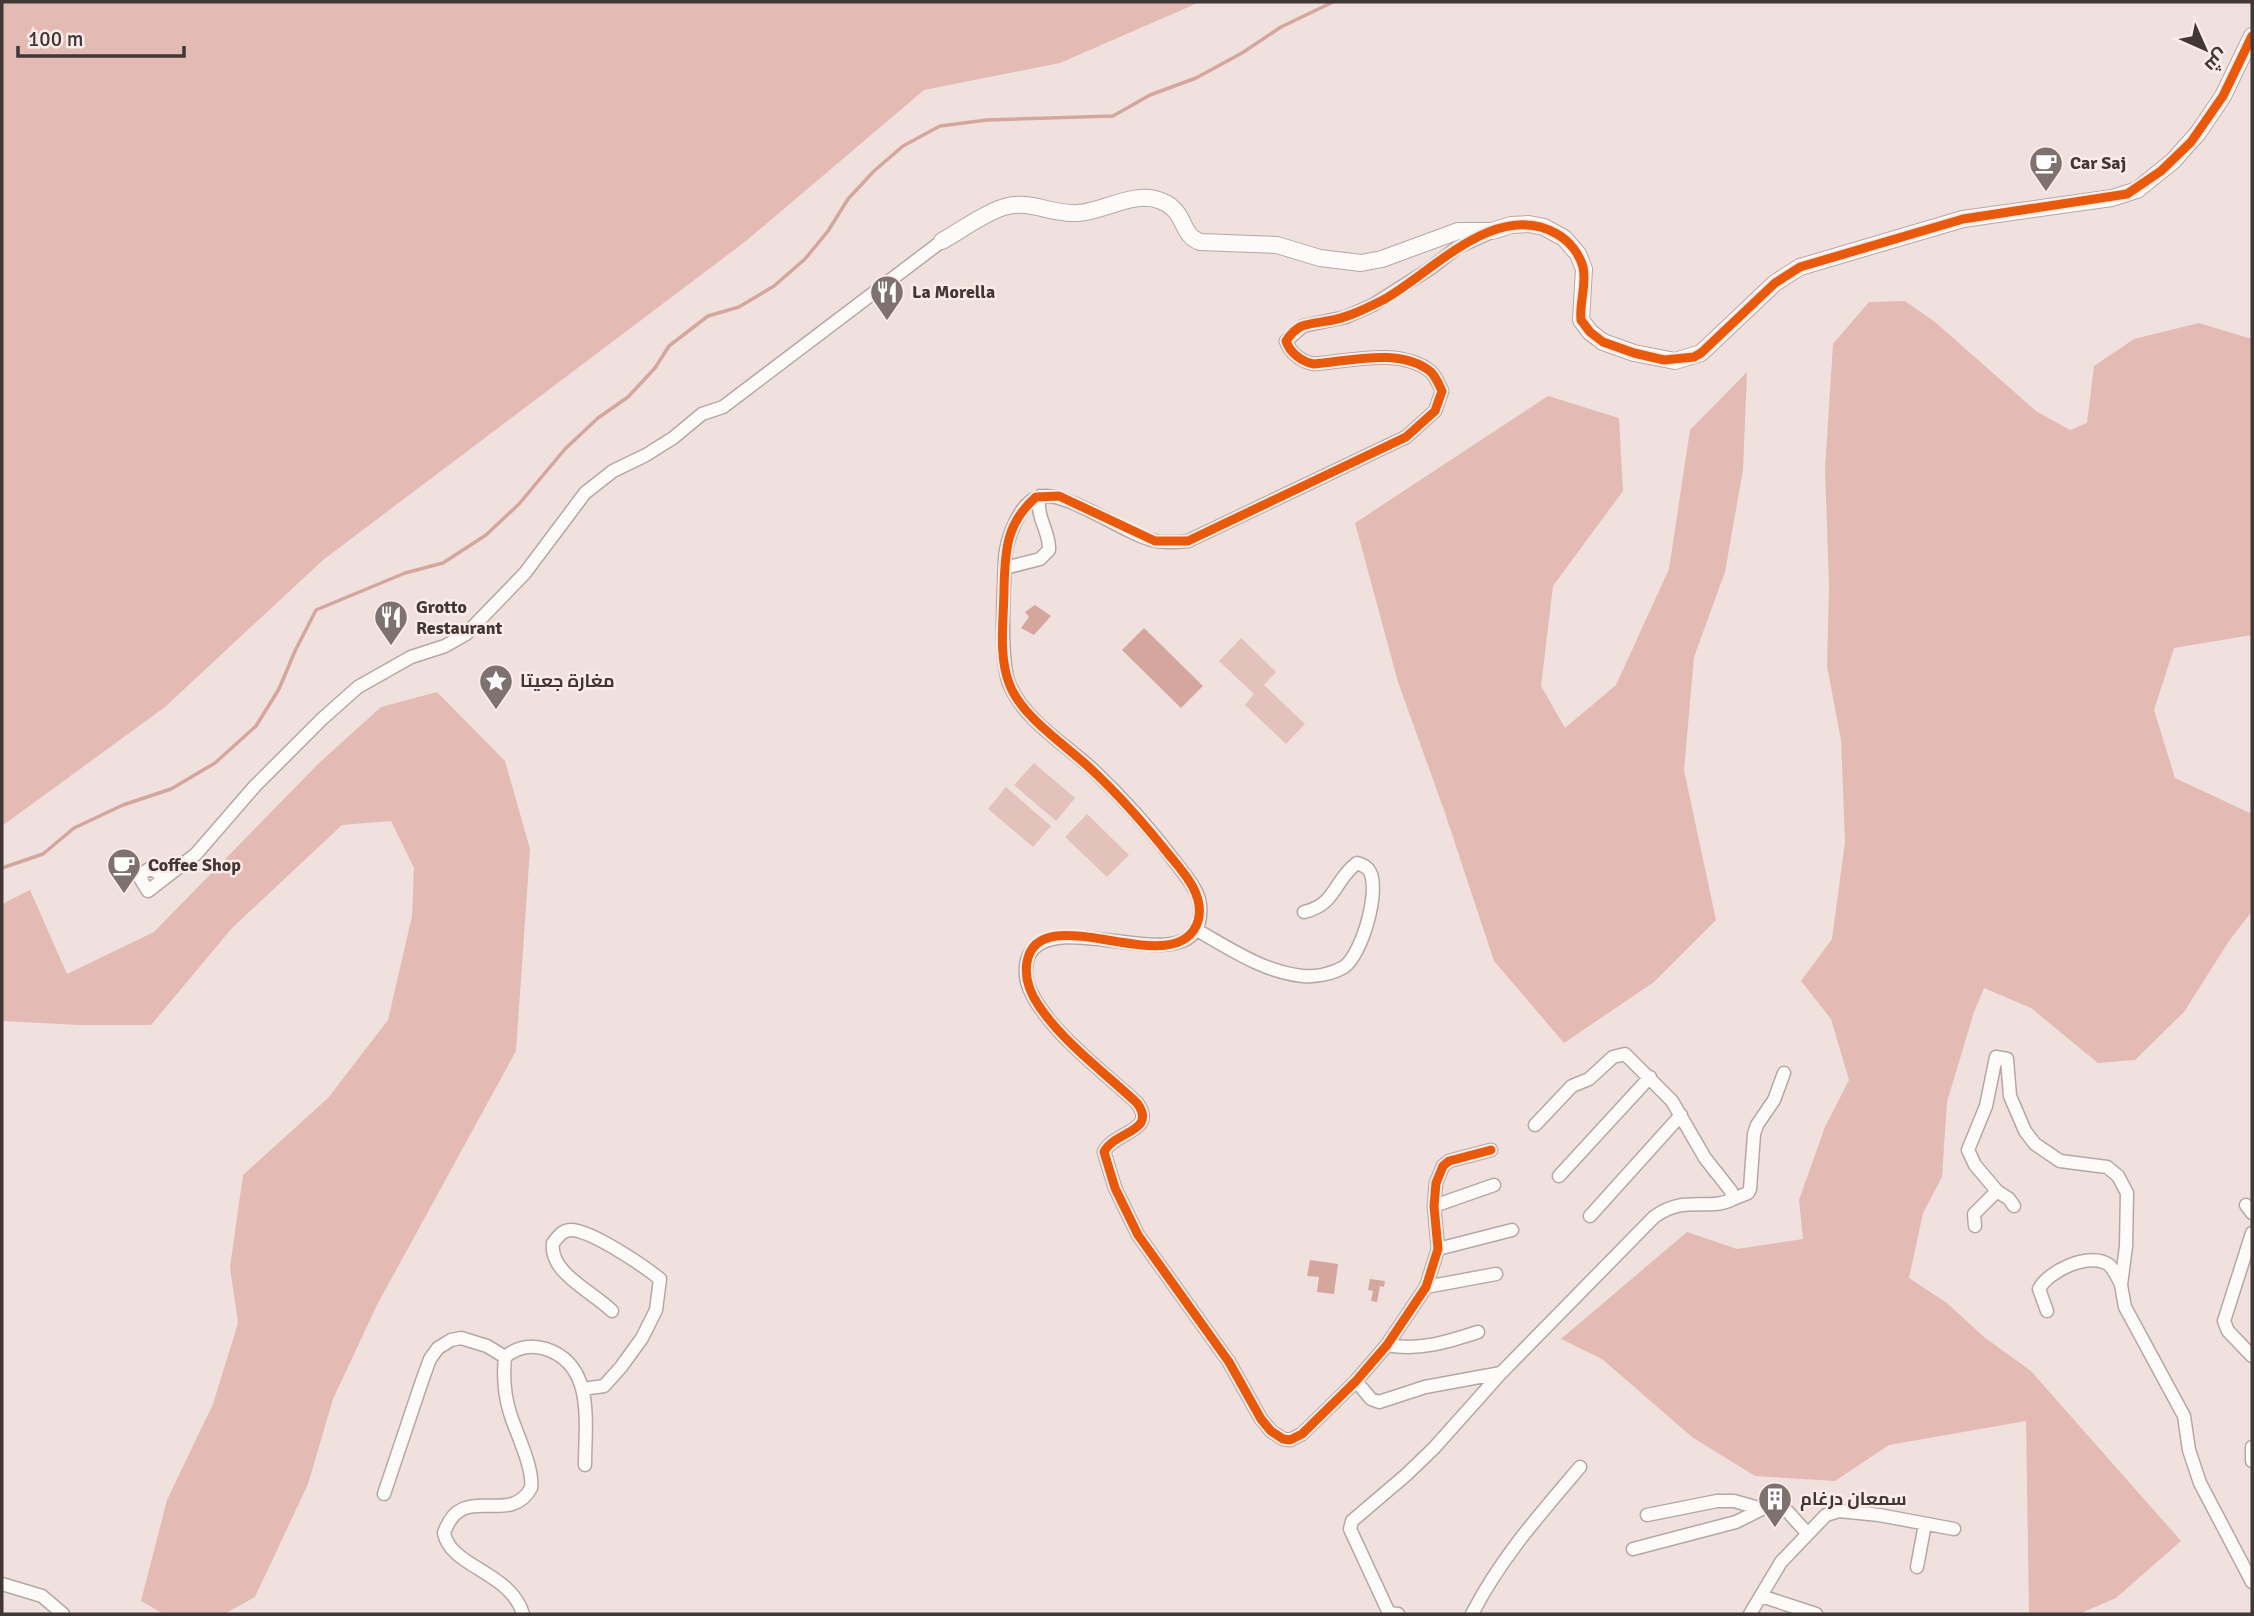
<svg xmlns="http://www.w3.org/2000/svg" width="2254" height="1616" font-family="Signika,Cairo,sans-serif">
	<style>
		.green { fill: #e4c2bc }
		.forest { fill: #e3bbb4 }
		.water { fill: #d5a69e }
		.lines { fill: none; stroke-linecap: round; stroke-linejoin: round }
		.stream { stroke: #d5a69e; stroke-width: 3.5 }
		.street-casing { stroke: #b4a8a6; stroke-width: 15 }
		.secondary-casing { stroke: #b4a8a6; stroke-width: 18 }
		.street { stroke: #fdfafa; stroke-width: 12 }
		.secondary { stroke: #fdfafa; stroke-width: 16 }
		.cycleway-casing { stroke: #fcece9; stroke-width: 13 }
		.cycleway { stroke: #e8590c; stroke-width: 9 }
		.labels { text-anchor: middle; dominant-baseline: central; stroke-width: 5; stroke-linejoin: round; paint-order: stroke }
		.poi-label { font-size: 18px; font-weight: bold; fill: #413735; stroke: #fcece9; text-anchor: start }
	</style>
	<rect width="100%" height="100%" fill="#f0e1de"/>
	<!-- green -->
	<path class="green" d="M1241,638L1276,672L1264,685L1305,724L1286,744L1245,705L1254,694L1219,661Z
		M1034,763L1075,798L1056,821L1014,785Z
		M1006,787L1051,826L1033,847L988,809Z
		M1087,814L1129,855L1107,877L1065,837Z"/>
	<!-- forest -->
	<path class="forest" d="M2,2H1200L1060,63L924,90L746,241L323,560L165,707L2,826Z
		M1905,301L1935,322L2036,411L2070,430L2087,423L2094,366L2134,339L2199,323L2252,339V635L2174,648L2154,710L2175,778L2252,814V911L2229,941L2184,1012L2135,1060L2098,1063L2031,1008L1984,988L1974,1012L1947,1102L1942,1177L1923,1213L1909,1278L1947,1303L1984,1337L2031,1371L2181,1541L2116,1598L2079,1614H2029L2026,1421L1889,1445L1835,1481L1755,1476L1692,1437L1602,1359L1561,1339L1687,1232L1737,1249L1803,1239L1799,1200L1825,1127L1849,1080L1831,1019L1801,981L1832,939L1845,842L1841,740L1827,666L1829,585L1825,470L1833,344L1869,302Z
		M1747,372L1743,470L1725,572L1694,657L1684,770L1716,920L1654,982L1564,1043L1494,961L1445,813L1398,682L1355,523L1548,396L1619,418L1623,491L1553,586L1541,686L1565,728L1616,685L1669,569L1690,430Z
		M437,692L505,761L530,849L516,1051L377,1305L333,1399L308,1484L255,1597L224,1614H164L141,1601L167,1500L213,1404L238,1323L230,1267L243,1175L328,1098L388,1020L412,916L414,868L391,821L342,825L232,928L151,1025H80L2,1021V904L30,890L67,974L154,932L319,763L381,707Z"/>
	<!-- water -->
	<path class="water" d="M1035,605L1051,616L1034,635L1021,628L1029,617L1025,612Z
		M1144,628L1203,686L1181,708L1122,650Z
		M1310,1260L1338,1264L1334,1294L1317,1292L1319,1277L1307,1276Z
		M1370,1279L1385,1281L1384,1287L1380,1286L1377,1302L1371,1301L1373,1291L1368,1290Z"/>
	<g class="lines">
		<!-- stream -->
		<path class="stream" d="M2,868L43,854L74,828L123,805L171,789L215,763L256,726L279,689L295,651L316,610L405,573L443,563L486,535L519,504L565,449L598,418L628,397L655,368L669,346L708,316L739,307L774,286L805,259L828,231L848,199L874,171L903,146L940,126L987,120L1113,116L1150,95L1196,78L1242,53L1281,27L1333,2"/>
		<!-- street casing -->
		<g class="street-casing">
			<path id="street" d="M1489,233L1458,247L1431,268L1373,305L1346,317L1303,326L1286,341C1290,353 1302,362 1314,364C1350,361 1401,347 1431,372C1436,377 1439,385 1442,391L1435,411L1406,437L1188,541C1177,542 1166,543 1156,541C1125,535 1066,489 1039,497C1019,502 1006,541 1005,559C1004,588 999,662 1010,686C1026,721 1063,743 1091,768C1123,798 1153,832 1179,867C1187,878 1198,890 1200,904C1208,990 1063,906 1031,952C1025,960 1025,973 1027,982C1040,1025 1104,1072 1137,1103C1158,1132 1114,1131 1104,1152L1115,1188L1138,1235L1229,1362L1261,1419L1271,1431L1283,1439L1290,1440L1302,1434L1356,1381L1387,1345L1426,1287L1438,1249L1434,1206L1436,1183L1443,1166L1449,1161L1491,1150
				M1005,568L1040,559L1049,550C1050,530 1035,518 1040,496
				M163,879L157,872L149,869L143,873L140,878L148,891L196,854L255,786L322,719L358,687L411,657L445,646L466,634L525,573L585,493L613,471L646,455L673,438L702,414L723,407L942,241
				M1195,929C1229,948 1263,972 1303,976C1316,977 1332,974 1344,967C1362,954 1380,892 1370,872C1367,866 1362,865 1357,863C1333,881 1337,904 1304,912
				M1559,1176L1650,1077
				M1997,1191L2009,1199L2014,1206
				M1733,1199L1748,1193L1750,1189L1754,1134L1757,1125L1774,1100L1784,1073
				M2246,1205L2252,1213
				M1434,1206L1494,1185
				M1590,1216L1681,1115
				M1975,1226L1974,1214L1997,1191L1975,1165L1968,1150L1986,1106L1996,1057L2007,1059L2010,1096L2025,1131L2035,1144L2060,1161L2107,1167L2118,1176L2127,1193L2126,1246L2121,1285L2125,1307L2184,1416L2189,1450L2200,1483L2252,1582
				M2252,1233L2224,1321L2228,1331L2252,1356
				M1438,1249L1512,1230
				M1426,1287L1496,1274
				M2047,1311L2039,1289C2048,1271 2090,1251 2109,1265C2114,1269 2118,1279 2121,1284
				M1387,1345C1420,1351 1447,1342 1478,1332
				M1356,1381L1371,1399L1379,1402L1425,1387L1501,1373
				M583,1389L604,1386L621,1367L642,1338L656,1310L660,1279C644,1266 591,1230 571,1230C562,1230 558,1237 553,1243C549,1273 592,1291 612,1311
				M2252,1447V1461
				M384,1494L422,1381L430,1359L438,1348L451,1340L461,1338L487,1346L505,1357
				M1647,1515L1717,1501H1734L1759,1508
				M1633,1549L1736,1522L1768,1506L1788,1512L1807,1533
				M1917,1567L1925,1524
				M2,1584L42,1596L63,1614
				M1761,1596L1816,1614
				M523,1614C511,1572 450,1567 444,1533C462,1480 509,1528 531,1488C534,1468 516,1433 510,1413C504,1394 503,1376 505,1357C517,1347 530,1344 546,1349C595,1365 585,1423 585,1465
				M1398,1614L1389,1613L1350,1529L1352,1521L1406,1475L1434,1448L1501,1373L1654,1217C1685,1194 1709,1212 1733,1199L1731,1191L1705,1158L1672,1101L1625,1054L1613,1057L1589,1079L1572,1086L1535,1125
				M1472,1614C1500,1559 1540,1514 1580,1467
				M1750,1614L1781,1562L1826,1515L1839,1511L1879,1515L1954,1529"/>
		</g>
		<!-- secondary casing -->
		<g class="secondary-casing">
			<path id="secondary" d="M942,241C962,230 982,214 1004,207C1030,199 1052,215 1078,213C1105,211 1135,190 1161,201C1187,211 1179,234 1200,242L1277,245L1320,258L1361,263L1382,259L1458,231H1492L1511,225L1529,224L1544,227L1564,238L1578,254L1584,269L1581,320L1590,332L1603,342L1634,353L1675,361L1701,353L1775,283L1800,267L1963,219L2112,198L2137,190L2173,161L2198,133L2223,96L2252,36"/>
		</g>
		<!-- street -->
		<use href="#street" class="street"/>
		<!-- secondary -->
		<use href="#secondary" class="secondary"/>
		<!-- cycleway casing -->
		<g class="cycleway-casing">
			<path id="cycleway" d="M1491,1150L1449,1161L1443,1166L1436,1183L1434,1206L1438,1249L1426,1287L1387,1345L1356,1381L1302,1434L1290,1440L1283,1439L1271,1431L1261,1419L1229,1362L1138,1235L1115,1188L1104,1152C1114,1131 1158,1132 1137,1103C1105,1073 1063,1042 1039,1006C1030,993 1024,979 1027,962C1039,894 1178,986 1198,921C1205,896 1185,874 1170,856C1146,826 1120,796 1092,770C1066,745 1021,717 1009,683C998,654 1004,618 1004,588C1005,551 1006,523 1036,497L1059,496L1155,541H1188L1406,437L1435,411L1442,391C1439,385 1436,377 1431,372C1401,347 1350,361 1314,364C1302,362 1290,353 1286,341C1290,335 1295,329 1302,326C1311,323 1323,322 1333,320C1351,316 1367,308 1383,300C1433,272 1496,199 1557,234C1569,241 1579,253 1583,267C1587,284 1579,303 1581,320L1590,332L1603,342L1634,353L1664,360L1694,357L1701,353L1775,283L1800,267L1963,219L2127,194L2161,171L2191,142L2223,96L2252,36"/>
		</g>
		<!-- cycleway -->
		<use href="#cycleway" class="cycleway"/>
	</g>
	<!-- icons -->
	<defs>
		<g id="cafe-pin" transform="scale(1.75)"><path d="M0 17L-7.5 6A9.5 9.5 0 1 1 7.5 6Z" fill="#7e7270" stroke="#fcece9"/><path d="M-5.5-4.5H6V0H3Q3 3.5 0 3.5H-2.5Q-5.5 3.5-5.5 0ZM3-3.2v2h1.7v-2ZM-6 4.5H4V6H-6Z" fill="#fff"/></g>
		<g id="restaurant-pin" transform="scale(1.75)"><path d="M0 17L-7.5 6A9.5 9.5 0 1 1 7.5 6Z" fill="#7e7270" stroke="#fcece9"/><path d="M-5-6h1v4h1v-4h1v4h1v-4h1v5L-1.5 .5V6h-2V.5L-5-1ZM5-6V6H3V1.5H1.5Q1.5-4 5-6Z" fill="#fff"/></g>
		<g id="sight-pin" transform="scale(1.75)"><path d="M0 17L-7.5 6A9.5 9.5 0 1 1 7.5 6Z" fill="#7e7270" stroke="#fcece9"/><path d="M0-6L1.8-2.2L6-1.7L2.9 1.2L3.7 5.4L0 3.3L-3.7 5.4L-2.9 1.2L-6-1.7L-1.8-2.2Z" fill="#fff"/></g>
		<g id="building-pin" transform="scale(1.75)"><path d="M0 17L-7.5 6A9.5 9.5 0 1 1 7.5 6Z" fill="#7e7270" stroke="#fcece9"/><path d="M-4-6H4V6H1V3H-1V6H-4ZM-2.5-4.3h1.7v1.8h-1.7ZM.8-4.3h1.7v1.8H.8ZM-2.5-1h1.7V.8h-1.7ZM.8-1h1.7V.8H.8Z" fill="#fff"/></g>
	</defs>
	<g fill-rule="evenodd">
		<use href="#cafe-pin" x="2046" y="163"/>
		<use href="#restaurant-pin" x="887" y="292"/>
		<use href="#restaurant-pin" x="391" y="617"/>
		<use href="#sight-pin" x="496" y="681"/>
		<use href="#cafe-pin" x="124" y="865"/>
		<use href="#building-pin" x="1775" y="1499"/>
	</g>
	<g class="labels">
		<!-- poi labels -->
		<g class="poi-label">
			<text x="2070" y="163">Car Saj</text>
			<text x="912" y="292">La Morella</text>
			<text x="416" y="607">Grotto<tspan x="416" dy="21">Restaurant</tspan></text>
			<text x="520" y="681">مغارة جعيتا</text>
			<text x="148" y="865">Coffee Shop</text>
			<text x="1800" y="1499">سمعان درغام</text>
		</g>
	</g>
	<!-- border -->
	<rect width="2254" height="1616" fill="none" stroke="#413735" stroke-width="7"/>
	<!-- north arrow -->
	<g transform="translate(2205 49) rotate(135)" stroke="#fcece9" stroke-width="5" paint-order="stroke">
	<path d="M0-5L12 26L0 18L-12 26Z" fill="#413735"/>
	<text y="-10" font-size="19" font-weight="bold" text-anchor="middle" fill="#413735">ش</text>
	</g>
	<!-- scale -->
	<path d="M18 46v10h166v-10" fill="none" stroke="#413735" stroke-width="3.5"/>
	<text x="28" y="46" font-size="21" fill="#413735" stroke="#fcece9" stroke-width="5" paint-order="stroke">100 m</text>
</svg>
